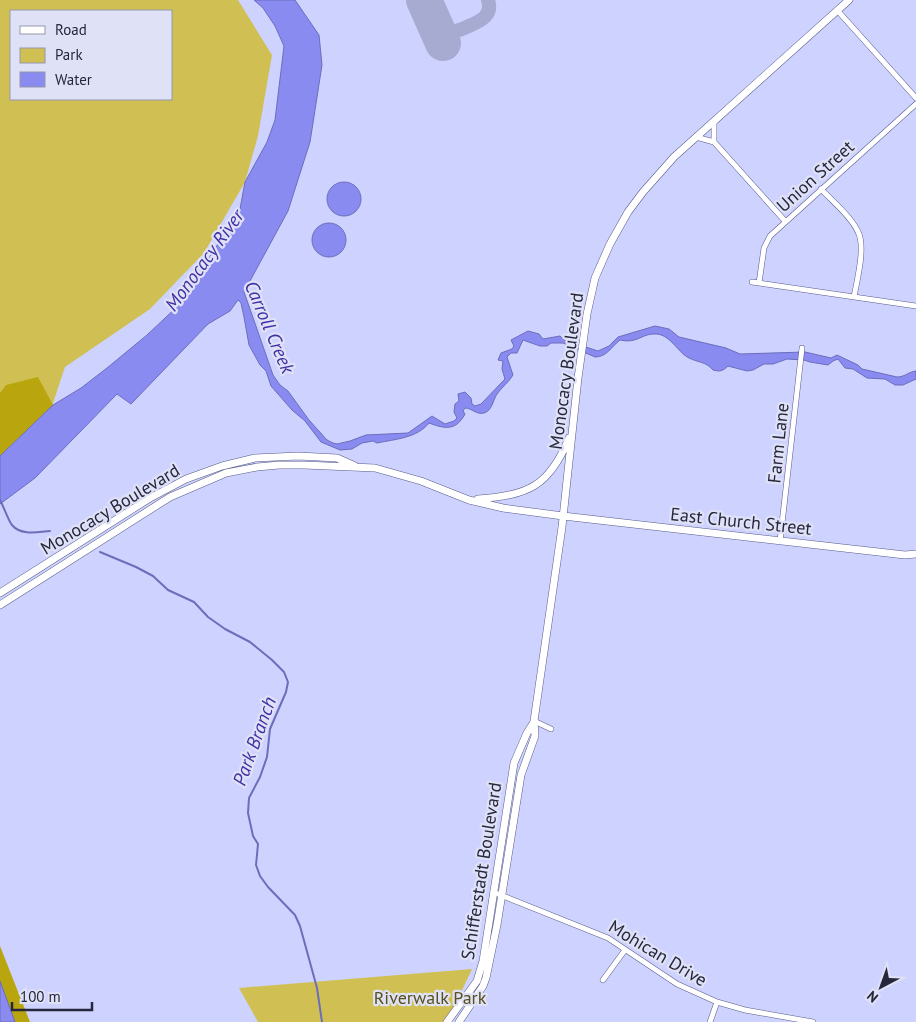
<svg xmlns="http://www.w3.org/2000/svg" width="916" height="1022" font-family="'PT Sans',sans-serif">
	<style>
		.green { fill: #d0c054; fill-rule: evenodd }
		.forest { fill: #b9a60e }
		.water { fill: #8a8bf1; stroke: #6c6dbb }
		.lines { fill: none; stroke-linecap: round; stroke-linejoin: round }
		.stream { stroke: #6c6dbb; stroke-width: 2 }
		.taxiway { stroke: #a7aad1; stroke-width: 14 }
		.runway { stroke: #a7aad1; stroke-width: 36 }
		.minor-casing { stroke: #585b8a; stroke-width: 6 }
		.secondary-casing { stroke: #585b8a; stroke-width: 8 }
		.minor { stroke: #fff; stroke-width: 5 }
		.secondary { stroke: #fff; stroke-width: 7 }
		.labels { text-anchor: middle; dominant-baseline: central; stroke-width: 4.5; stroke-linejoin: round; paint-order: stroke }
		.street-label { font-size: 18px; fill: #26273c; stroke: #dfe1f7 }
		.park-label { font-size: 18px; fill: #574f1c; stroke: #dfe1f7 }
		.water-label { font-size: 19px; font-style: italic; fill: #4030a5; stroke: #dfe1f7 }
	</style>
	<rect width="100%" height="100%" fill="#ced2fe"/>
	<!-- green -->
	<path class="green" d="M0,0H238L272,55L258,136L245,182L204,253L150,309L65,367L52,406L0,455ZM11,11H171V99H11Z
		M472,969L447,1022H258L239,988Z"/>
	<!-- forest -->
	<path class="forest" d="M38,377L53,405L0,456V393L6,385Z
		M0,946L30,1022H0Z"/>
	<!-- water -->
	<path class="water" d="M254,0H295L319,35L322,65L310,142L288,211L244,292L273,375L280,385L288,391L309,420L327,440L333,443L337,444L350,441L366,435L408,433L432,416L445,424L454,421L457,418L454,412L455,404L459,401L458,394L465,392L471,398L472,404L475,406L481,404L505,379L502,369L503,361L498,360L501,353L512,349L514,346L511,340L528,331L539,334L543,339L560,336L564,340L598,351L609,346L618,337L655,326L669,329L679,337L726,348L740,354L805,352L831,358L837,355L858,365L862,369L897,377C905,377 908,372 916,371V379L903,385H895L885,379L867,378L853,369L845,368L838,359L833,361L828,365L810,362L804,360L787,359L773,364H764L753,370L747,371L728,366C723,371 720,372 713,370C705,361 699,363 689,358C677,352 670,333 654,334C641,334 637,344 620,340C611,347 607,357 595,357L563,343H551L547,346H540L523,340L517,353H511L507,357L513,375C509,382 502,387 497,394C493,400 492,411 484,413C476,415 472,408 465,408L463,411L465,414C456,431 445,429 429,423C417,438 396,439 377,443L373,441L362,443L352,449L340,450L321,442L305,421L292,410L271,386L266,371L260,365L249,345L244,317L241,303L238,300L230,311L208,324L131,404L117,394L35,478L0,504V456L53,405L81,388L107,368L147,335L180,304L240,209L245,182L267,142L275,120L284,46L275,26L263,8Z
		M327 199a17 17 0 1 1 34 0a17 17 0 1 1-34 0Z
		M312 240a17 17 0 1 1 34 0a17 17 0 1 1-34 0Z
		M0,981L15,1022H0Z"/>
	<g class="lines">
		<!-- stream -->
		<path class="stream" d="M0,500C3,505 9,522 12,525C21,536 38,532 50,531
			M100,552L136,567L153,576L168,590L194,602L208,617L225,629L250,642L272,660L284,672L288,682L286,692L270,729L267,757L260,777L249,798L248,813L253,836L258,844L256,865L260,876L268,887L295,915L300,926L317,988L322,1022"/>
		<!-- taxiway -->
		<path class="taxiway" d="M435,24C441,27 447,31 454,31C459,31 464,28 469,26C481,21 493,15 488,0"/>
		<!-- runway -->
		<path class="runway" d="M424,0L443,43"/>
		<!-- minor casing -->
		<g class="minor-casing">
			<path id="minor" d="M837,10L916,98
				M696,137L714,142L785,221
				M714,142V121
				M821,189C833,202 852,217 859,234C865,250 857,280 854,297
				M752,282L916,306
				M759,283L764,248L770,236L916,104
				M780,541L802,348
				M534,721L551,729
				M493,892L608,938L677,984L717,1002L745,1010L813,1022
				M603,980L625,950
				M710,1022L717,1002"/>
		</g>
		<!-- secondary casing -->
		<g class="secondary-casing">
			<path id="secondary" d="M478,499C528,495 549,487 569,438
				M0,593L150,498L186,479L222,466L255,458L298,456L337,458L355,466
				M0,605L170,497L226,473L257,467L279,465H304L375,468L421,481L469,500L503,508L563,516L905,555L916,554
				M447,1022L477,981L483,961L514,763L527,733L534,722
				M459,1022L483,986L486,978L497,925L521,775L535,736L534,721L562,527L578,378L587,314L595,278L610,244L628,212L643,192L674,157L849,0"/>
		</g>
		<!-- minor -->
		<use href="#minor" class="minor"/>
		<!-- secondary -->
		<use href="#secondary" class="secondary"/>
	</g>
	<g class="labels">
		<!-- street labels -->
		<g class="street-label">
			<text transform="translate(815 176) rotate(-42)">Union Street</text>
			<text transform="translate(566 371) rotate(-82)">Monocacy Boulevard</text>
			<text transform="translate(778 443) rotate(-84)">Farm Lane</text>
			<text transform="translate(110 509) rotate(-31)">Monocacy Boulevard</text>
			<text transform="translate(741 521) rotate(6)">East Church Street</text>
			<text transform="translate(481 871) rotate(-81)">Schifferstadt Boulevard</text>
			<text transform="translate(658 953) rotate(31)">Mohican Drive</text>
		</g>
		<!-- park labels -->
		<g class="park-label">
			<text x="430" y="997">Riverwalk Park</text>
		</g>
		<!-- water labels -->
		<g class="water-label">
			<text transform="translate(204 260) rotate(-54)">Monocacy River</text>
			<text transform="translate(270 327) rotate(67)">Carroll Creek</text>
			<text transform="translate(254 741) rotate(-70)">Park Branch</text>
		</g>
	</g>
	<!-- legend -->
	<rect x="10" y="10" width="162" height="90" fill="#dfe1f7" stroke="#9597ac"/>
	<rect x="20" y="26" width="25" height="8" fill="#ffffff" stroke="#9597ac"/>
	<text x="55" y="35" font-size="15" fill="#26273c">Road</text>
	<rect x="20" y="48" width="25" height="15" fill="#d0c054" stroke="#9597ac"/>
	<text x="55" y="60" font-size="15" fill="#26273c">Park</text>
	<rect x="20" y="72" width="25" height="15" fill="#8a8bf1" stroke="#9597ac"/>
	<text x="55" y="85" font-size="15" fill="#26273c">Water</text>
	<!-- north arrow -->
	<g transform="translate(881 987) rotate(221)" stroke="#dfe1f7" stroke-width="4" paint-order="stroke">
	<path d="M0-4L9 19L0 12L-9 19Z" fill="#26273c"/>
	<text y="-8" font-size="14" font-weight="bold" text-anchor="middle" fill="#26273c">N</text>
	</g>
	<!-- scale -->
	<path d="M12 1002v8h80v-8" fill="none" stroke="#26273c" stroke-width="2.5"/>
	<text x="20" y="1002" font-size="15" fill="#26273c" stroke="#dfe1f7" stroke-width="4" paint-order="stroke">100 m</text>
</svg>
